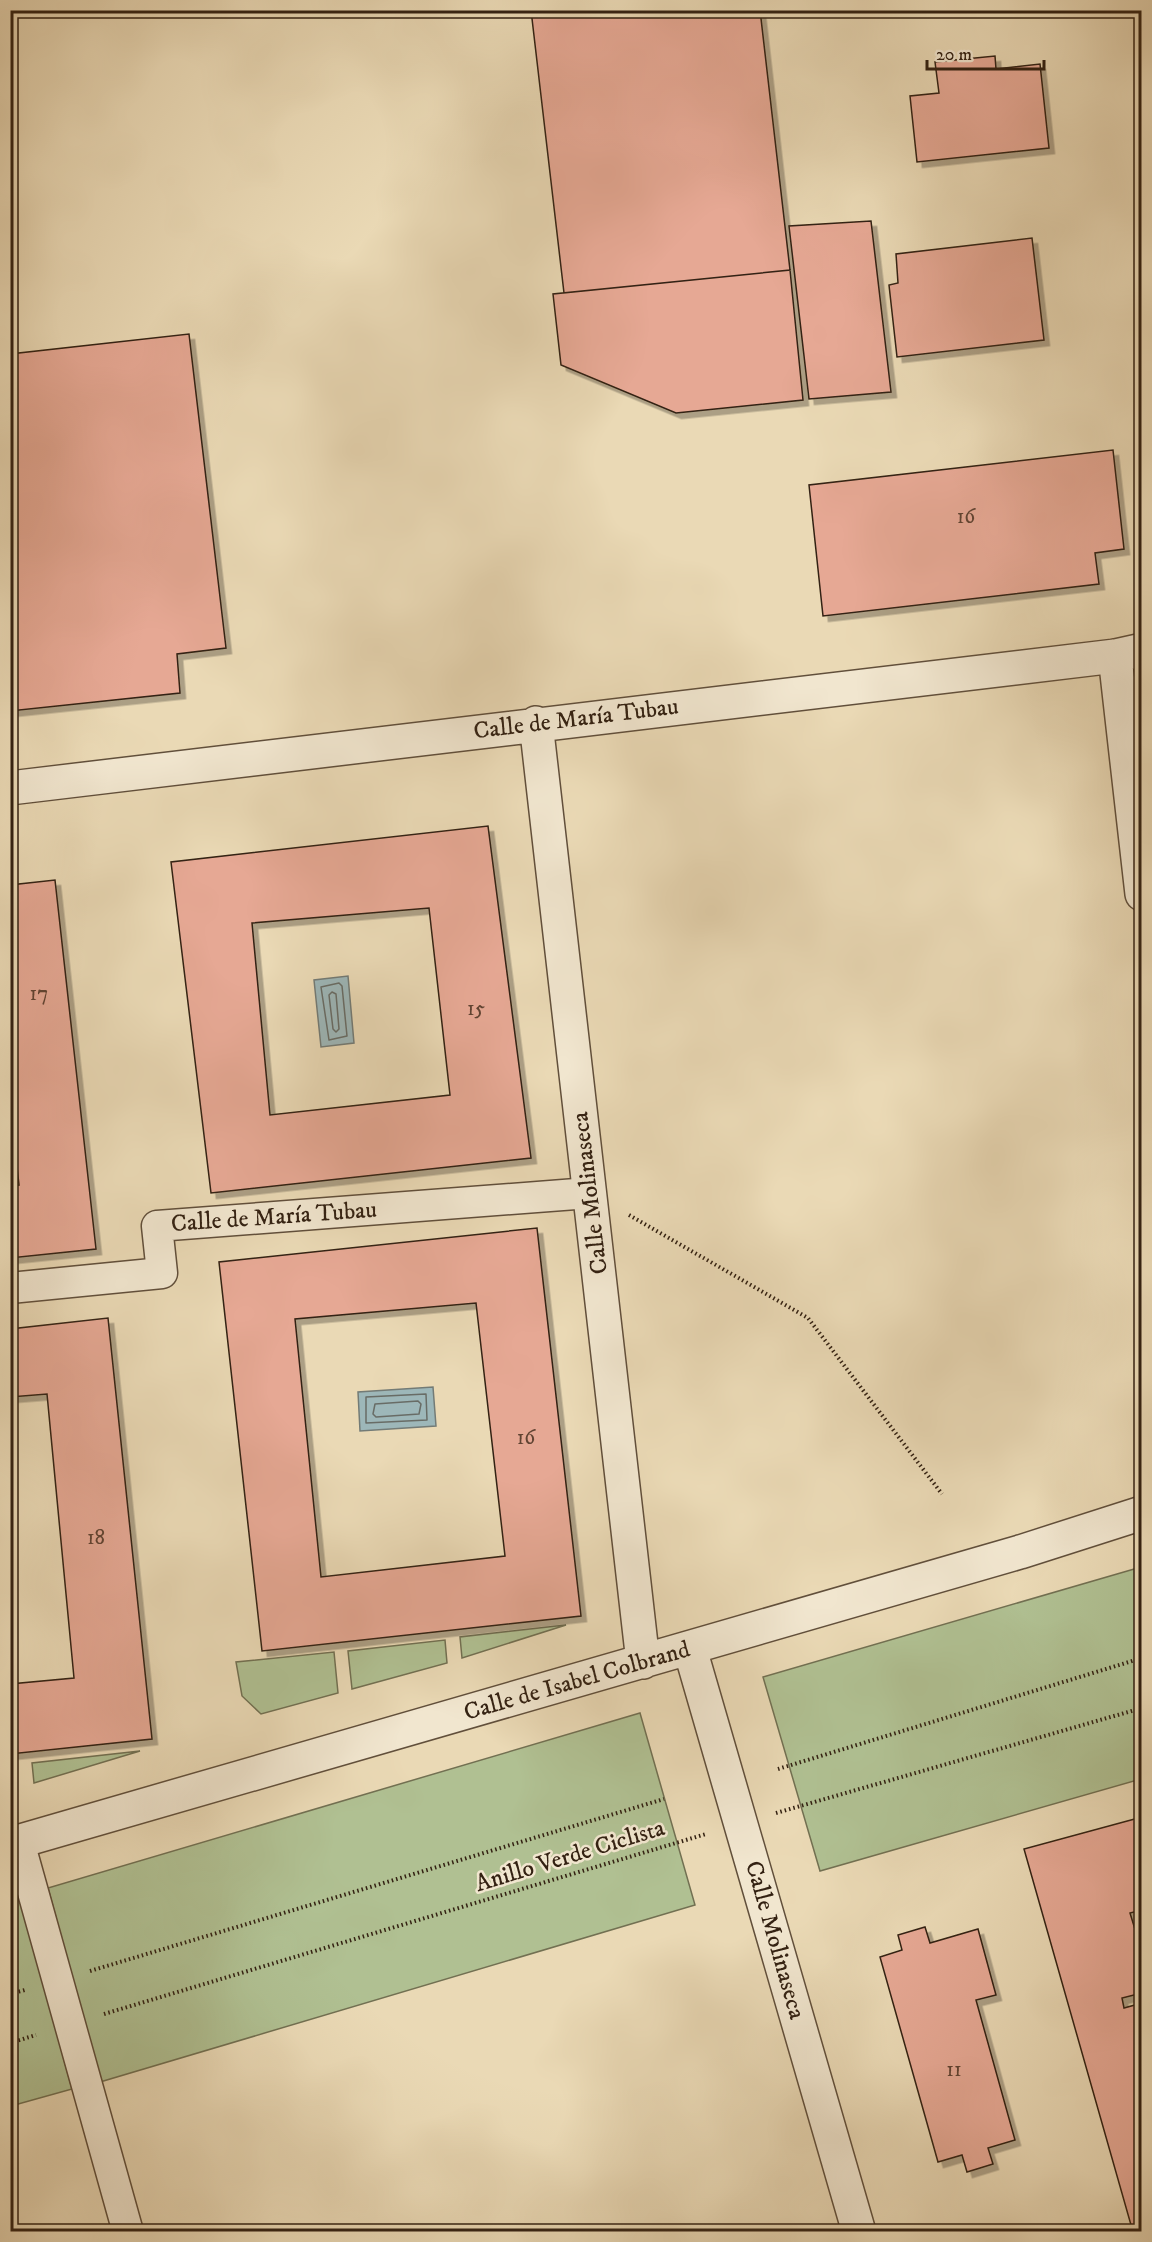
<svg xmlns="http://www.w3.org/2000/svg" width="1152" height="2242" font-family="'IM FELL DW Pica',serif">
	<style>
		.green { fill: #b0c092; stroke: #727052; stroke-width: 1.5 }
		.water { fill: #9db7b9; stroke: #737b76; stroke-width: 1.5 }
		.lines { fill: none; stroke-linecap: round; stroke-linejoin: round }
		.shore { stroke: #686c66; stroke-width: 1.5 }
		.building { fill: #e6a894; stroke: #332112; stroke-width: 1.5; fill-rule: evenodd; filter: url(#shadow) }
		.pedestrian-casing { stroke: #614f3b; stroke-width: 33 }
		.minor-casing { stroke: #614f3b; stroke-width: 36 }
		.path { stroke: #332112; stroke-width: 4; stroke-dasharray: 1.5 3; stroke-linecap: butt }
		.pedestrian { stroke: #f1e6cf; stroke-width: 30 }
		.minor { stroke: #f1e6cf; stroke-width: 33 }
		.labels { text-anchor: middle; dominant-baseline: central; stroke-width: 5; stroke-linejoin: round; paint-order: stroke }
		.number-label { font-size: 21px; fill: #604332 }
		.street-label { font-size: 24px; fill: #332112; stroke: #f1e6cf }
	</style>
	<defs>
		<filter id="shadow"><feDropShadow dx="5.5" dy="5.5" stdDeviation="0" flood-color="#0004"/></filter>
	</defs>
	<rect width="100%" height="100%" fill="#ead9b5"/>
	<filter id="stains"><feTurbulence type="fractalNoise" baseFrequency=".00333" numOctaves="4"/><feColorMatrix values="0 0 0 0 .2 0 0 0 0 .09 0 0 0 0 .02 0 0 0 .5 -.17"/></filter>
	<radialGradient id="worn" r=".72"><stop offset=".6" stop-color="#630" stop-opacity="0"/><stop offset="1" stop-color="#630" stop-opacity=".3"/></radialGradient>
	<!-- green -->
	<path class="green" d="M1141,1567V1779L820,1871L763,1677Z
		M566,1625L462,1658L460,1637Z
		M445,1640L447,1663L352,1689L348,1651Z
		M334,1652L338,1693L261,1714L242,1696L236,1662Z
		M640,1713L695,1905L100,2082L48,1888Z
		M140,1751L34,1783L32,1763Z
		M19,1893L72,2089L11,2106L10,1895Z"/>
	<!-- water -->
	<path class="water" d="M348,976L354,1043L321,1047L314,980Z
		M433,1387L436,1426L360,1431L358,1392Z"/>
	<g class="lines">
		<!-- shore -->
		<path class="shore" d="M339,983L342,986L347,1036L329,1040L321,987Z
			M332,992L336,994L339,1029L336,1032L333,1029L329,995Z
			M426,1394L427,1420L366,1423V1397Z
			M418,1401L421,1404L419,1414L376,1417L373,1414L375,1404Z"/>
	</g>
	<!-- building -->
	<path class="building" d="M531,10H760L790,270L564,293Z
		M995,56L996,69L1040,64L1049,148L917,162L910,96L939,93L935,62Z
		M871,221L891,392L809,399L789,226Z
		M1032,238L1044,340L897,357L889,285L898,283L896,254Z
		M790,270L803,400L676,413L561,365L553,294Z
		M189,334L226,648L177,654L180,693L10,711V354Z
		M1113,450L1124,549L1095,553L1099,584L823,616L809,485Z
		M488,826L531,1158L211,1193L171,862ZM429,908L450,1095L270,1115L252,923Z
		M55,880L96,1249L10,1258V1186L19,1185L10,1103V885Z
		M537,1228L581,1616L262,1651L219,1262ZM476,1303L505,1556L321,1577L295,1319Z
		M108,1318L152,1739L10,1754V1684L74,1678L47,1394L10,1397V1329Z
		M1142,1817V1910L1130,1913L1142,1952V1993L1122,1998L1124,2008L1142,2003V2232H1133L1024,1849Z
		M925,1927L930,1943L978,1929L996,1995L976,2000L1015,2140L988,2148L993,2164L967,2172L962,2155L938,2162L880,1957L902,1950L898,1935Z"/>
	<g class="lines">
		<!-- pedestrian casing -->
		<g class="pedestrian-casing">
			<path id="pedestrian" d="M10,1288L162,1273L157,1226L589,1193
				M19,1842L128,2232"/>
		</g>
		<!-- minor casing -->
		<g class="minor-casing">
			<path id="minor" d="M1115,656L1142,894
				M536,723L643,1662
				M10,788L1115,656L1142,650
				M690,1649L859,2232
				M10,1844L1020,1552L1142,1513"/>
		</g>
		<!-- path -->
		<path class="path" d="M629,1215L808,1318L942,1494
			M778,1769L1142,1658
			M776,1813L1142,1708
			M90,1971L664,1799
			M10,1994L25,1990
			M104,2014L706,1834
			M10,2043L36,2035"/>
		<!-- pedestrian -->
		<use href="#pedestrian" class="pedestrian"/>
		<!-- minor -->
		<use href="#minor" class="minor"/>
	</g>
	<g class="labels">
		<!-- number labels -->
		<g class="number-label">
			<text x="966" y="517">16</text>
			<text x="39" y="994">17</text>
			<text x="476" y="1009">15</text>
			<text x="526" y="1438">16</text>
			<text x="96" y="1538">18</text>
			<text x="954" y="2070">11</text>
		</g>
		<!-- street labels -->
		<g class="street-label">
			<text transform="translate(576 719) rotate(-7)">Calle de María Tubau</text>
			<text transform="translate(590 1193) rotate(-97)">Calle Molinaseca</text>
			<text transform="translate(274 1217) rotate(-4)">Calle de María Tubau</text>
			<text transform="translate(577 1681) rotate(-16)">Calle de Isabel Colbrand</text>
			<text transform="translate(570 1856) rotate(-17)">Anillo Verde Ciclista</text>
			<text transform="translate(775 1940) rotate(74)">Calle Molinaseca</text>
		</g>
	</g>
	<!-- margin -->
	<rect width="1152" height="2242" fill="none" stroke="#ead9b5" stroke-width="36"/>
	<rect x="12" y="12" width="1128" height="2218" fill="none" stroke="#332112" stroke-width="3"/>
	<rect x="18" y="18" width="1116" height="2206" fill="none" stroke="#332112" stroke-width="1.5"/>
	<!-- scale -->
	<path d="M927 60v9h117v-9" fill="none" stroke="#332112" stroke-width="3"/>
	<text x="936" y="60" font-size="18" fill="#332112" stroke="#f1e6cf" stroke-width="4.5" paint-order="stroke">20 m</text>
	<rect width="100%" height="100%" filter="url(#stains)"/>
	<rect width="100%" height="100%" fill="url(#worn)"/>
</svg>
